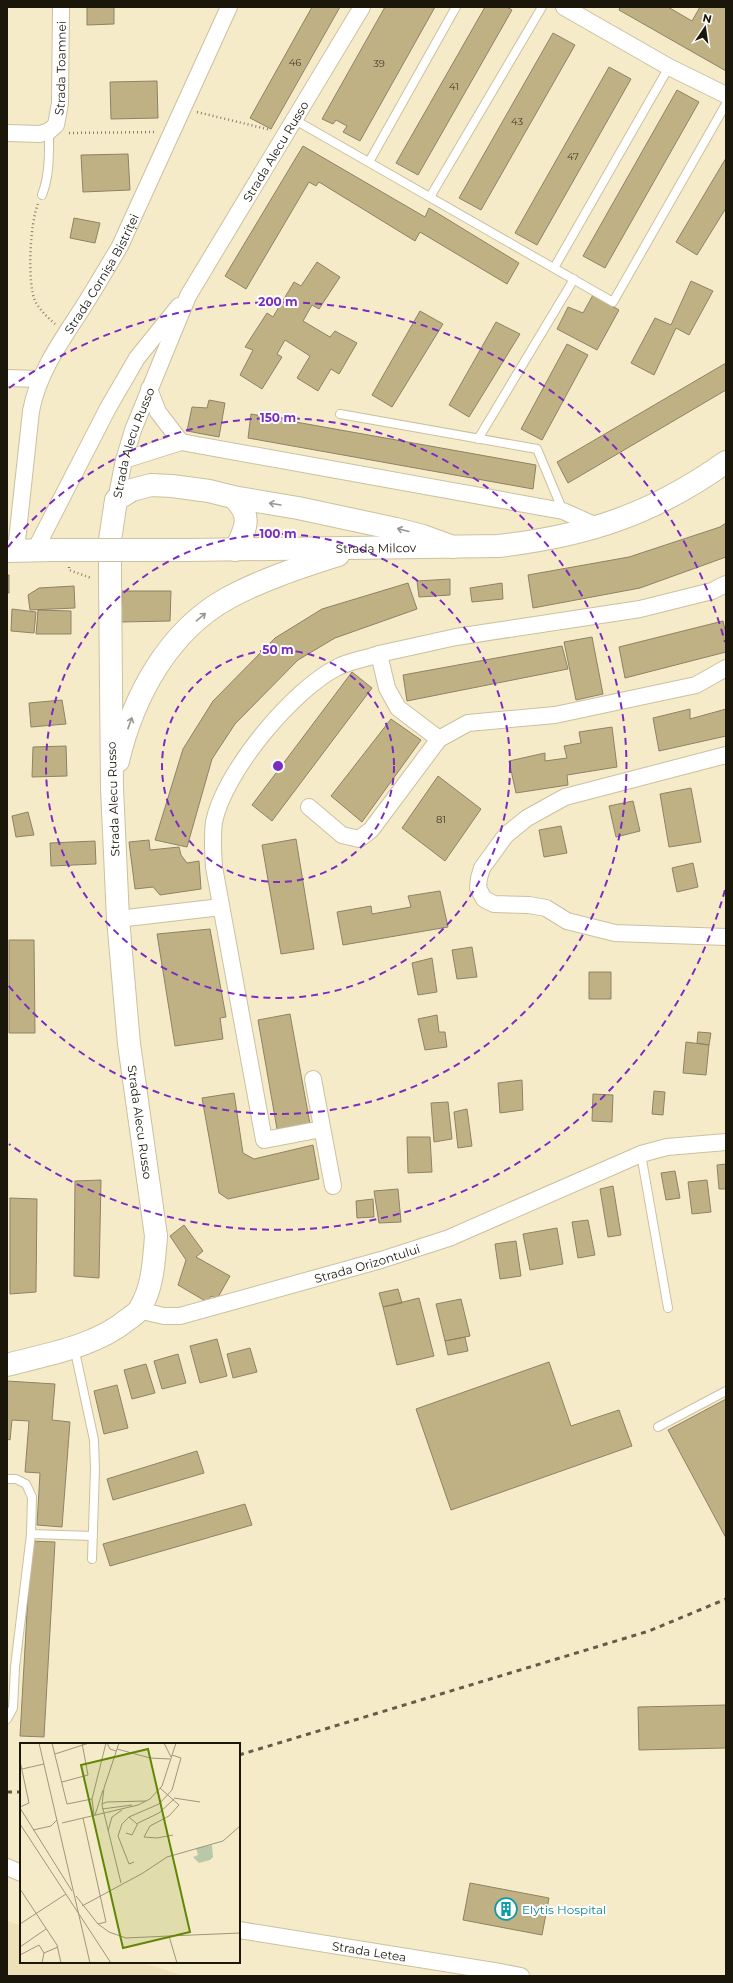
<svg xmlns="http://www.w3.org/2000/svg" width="733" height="1983" font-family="Montserrat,sans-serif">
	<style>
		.built { fill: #eee0b7 }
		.building { fill: #bfb184; stroke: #8d8364 }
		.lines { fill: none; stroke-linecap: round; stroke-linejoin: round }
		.lane-casing { stroke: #cbc09f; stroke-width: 10 }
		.street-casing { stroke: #cbc09f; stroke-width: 18 }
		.secondary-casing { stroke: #cbc09f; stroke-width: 24 }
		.path { stroke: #877f68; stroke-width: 2.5; stroke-dasharray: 1 3; stroke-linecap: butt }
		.lane { stroke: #fff; stroke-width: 8 }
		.street { stroke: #fff; stroke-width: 16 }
		.secondary { stroke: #fff; stroke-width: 22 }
		.rail { stroke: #625c49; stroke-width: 3; stroke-dasharray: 5 5; stroke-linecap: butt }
		.secondary-bridge-casing { stroke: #cbc09f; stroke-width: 24; stroke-linecap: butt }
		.secondary-bridge { stroke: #fff; stroke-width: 22 }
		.oneway { stroke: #989691 }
		.ring { fill: none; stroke: #7b2cbf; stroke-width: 2; stroke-dasharray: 7 5 }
		.labels { text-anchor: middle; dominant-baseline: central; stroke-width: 4; stroke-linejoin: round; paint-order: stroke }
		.number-label { font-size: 10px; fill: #433d28 }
		.street-label { font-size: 12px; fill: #1a160a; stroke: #fff }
		.culture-label { font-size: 12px; fill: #0d838f; stroke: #fff; text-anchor: start }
		.inset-road { fill: none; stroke: #9e967d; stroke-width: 1 }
		.view { fill: #628607; fill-opacity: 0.15; stroke: #628607; stroke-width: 2 }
		.inset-edge { fill: none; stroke: #1a160a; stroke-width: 2 }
		.centre { fill: #7b2cbf; stroke: #fff; stroke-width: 2 }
		.ring-label { font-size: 12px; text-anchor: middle; font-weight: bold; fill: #7b2cbf; stroke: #fff; stroke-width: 4; stroke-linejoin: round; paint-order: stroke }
	</style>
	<rect width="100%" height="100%" fill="#f6ebc9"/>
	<!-- built -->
	<path class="built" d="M7,1921L21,1925V1962H140L185,1976H7Z"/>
	<!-- building -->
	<path class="building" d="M87,7H114V24L87,25Z
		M312,7H340L271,129L250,118Z
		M385,7H435L360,141L343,132L347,126L336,120L333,124L322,119Z
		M485,7H507L512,10L418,175L396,163Z
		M620,7H668L692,21L700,7H726V71L619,10Z
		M553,33L575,45L481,210L459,198Z
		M609,67L631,79L537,245L515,233Z
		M157,81L158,118L111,119L110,82Z
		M677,90L699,102L605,268L583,256Z
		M303,146L425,217L429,208L519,263L507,284L420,232L415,241L319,182L316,186L309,182L246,289L225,276Z
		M128,154L130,190L83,192L81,155Z
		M726,158V208L697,255L676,242Z
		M74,218L100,223L95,243L70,238Z
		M317,262L340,277L319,309L312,305L303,321L330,337L335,331L357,343L339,374L331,369L318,391L297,378L310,356L285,340L277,354L282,357L262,389L240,375L253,350L245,347L267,313L273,317L294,282L301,286Z
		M691,281L713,291L689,335L676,328L654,375L631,363L655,318L671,325Z
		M593,295L619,310L597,350L557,329L568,307L583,313Z
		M420,311L443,324L392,407L372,395Z
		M496,322L520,334L469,417L449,405Z
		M567,344L588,355L542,440L521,429Z
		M726,363V390L568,483L557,462Z
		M209,400L225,403L219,437L187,431L192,407L207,408Z
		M251,414L536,465L533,489L248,438Z
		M726,523V557L640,588L533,608L528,575L629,557L720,527Z
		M7,575H9V593H7Z
		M450,579V595L419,597L417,581Z
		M408,583L417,609L335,638L298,660L235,724L212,759L187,847L155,840L183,749L213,701L275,638L322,609Z
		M502,583L503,599L472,602L470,588Z
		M74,586L75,608L30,610L28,595L39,588Z
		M122,591H171L170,621L121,622Z
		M12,609L36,612L34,633L11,631Z
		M38,610L71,611V634H36Z
		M723,621L726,634V652L625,678L619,647Z
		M592,637L603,694L576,700L564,642Z
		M562,646L568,669L407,701L403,675Z
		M352,672L372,688L272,821L252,805Z
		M62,700L66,724L31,727L29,703Z
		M690,709V719L726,709V736L659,751L653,718Z
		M391,719L421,740L362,822L331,796Z
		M612,727L617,767L567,775L568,785L516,793L509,761L545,753V761L567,758L564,746L581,743L579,732Z
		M66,746L67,776L32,777L33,747Z
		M438,776L481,809L445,861L402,828Z
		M691,788L701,842L669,847L660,794Z
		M633,801L640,831L616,837L609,806Z
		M28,812L34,835L16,837L12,816Z
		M561,826L567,853L544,857L539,830Z
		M296,839L314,949L281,954L262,845Z
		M149,840L150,850L179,847L181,855L187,863L199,861L201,889L160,895L153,887L135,889L129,842Z
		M95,841L96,864L51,866L50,843Z
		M693,863L698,887L677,892L672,868Z
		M440,891L448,927L343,945L337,912L371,906L372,914L411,907L408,896Z
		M210,929L226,1017L220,1018L223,1039L175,1046L157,934Z
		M9,940H34L35,1033H9Z
		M472,947L477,977L457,979L452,950Z
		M432,958L437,992L418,995L412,963Z
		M589,972H611V999H589Z
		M290,1014L310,1124L277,1129L258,1020Z
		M437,1015L439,1032H445L447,1047L425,1050L418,1019Z
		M698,1032L711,1033L709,1045L697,1043Z
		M686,1042L709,1045L706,1075L683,1073Z
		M522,1080L523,1110L500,1113L498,1083Z
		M654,1091L665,1092L663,1115L652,1114Z
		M234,1093L243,1153L254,1159L313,1145L319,1179L228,1199L219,1193L202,1098Z
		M593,1094L613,1095L612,1122L592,1121Z
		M448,1102L452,1139L434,1142L431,1103Z
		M467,1109L472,1146L458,1148L454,1112Z
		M407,1137H430L432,1172L408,1173Z
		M726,1164V1189H719L717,1165Z
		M675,1171L680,1198L666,1200L661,1173Z
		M101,1180L99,1278L74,1276L75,1181Z
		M707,1180L711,1212L692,1214L688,1182Z
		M613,1186L621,1235L608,1237L600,1189Z
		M398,1189L401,1222L379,1223L374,1191Z
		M10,1198L37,1199L36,1292L10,1294Z
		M373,1199L374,1217L357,1218L356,1201Z
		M588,1220L595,1255L578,1258L572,1222Z
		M184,1225L203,1251L196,1257L230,1276L217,1299L211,1296L207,1302L178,1285L186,1260L170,1236Z
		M557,1228L563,1264L530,1270L523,1234Z
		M516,1241L521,1276L500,1279L495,1244Z
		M398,1289L402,1303L383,1307L379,1293Z
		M419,1298L434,1356L397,1365L383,1307Z
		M461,1299L470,1336L445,1341L436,1304Z
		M465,1337L468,1351L448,1355L445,1341Z
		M217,1339L227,1376L200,1383L190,1346Z
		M250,1348L257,1372L233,1378L227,1354Z
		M178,1354L186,1383L162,1389L154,1361Z
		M549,1362L571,1426L619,1410L632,1446L451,1510L416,1409Z
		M146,1364L155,1393L132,1399L124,1370Z
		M7,1381L55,1384L52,1420L70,1422L62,1527L37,1525L40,1473L25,1472L29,1421L12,1420L10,1440L7,1439Z
		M117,1385L128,1428L104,1434L94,1391Z
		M726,1399V1538L668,1430Z
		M197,1451L204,1473L113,1500L107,1479Z
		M245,1504L252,1525L110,1566L103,1544Z
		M31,1541L55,1542L44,1737L20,1736Z
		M726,1705V1748L639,1750L638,1707Z
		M470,1883L549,1898L542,1935L463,1920Z"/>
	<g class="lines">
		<!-- lane casing -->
		<g class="lane-casing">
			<path id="lane" d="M295,120L613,302L726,104
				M369,162L456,7
				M42,195C50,174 49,153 49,131
				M430,197L542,7
				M554,268L669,67
				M340,414L537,449L563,511
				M478,439L574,279
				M641,1154L668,1308
				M74,1347L94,1440L95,1469L92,1559
				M658,1427L726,1391
				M7,1479H16L26,1484L32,1497L31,1534L15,1667L13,1708L7,1719
				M31,1534L93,1536"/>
		</g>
		<!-- street casing -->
		<g class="street-casing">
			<g id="street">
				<path d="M564,7L669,67L726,95"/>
				<path id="s1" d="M7,133L40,134L49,131L56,125L60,103L61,7"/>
				<path d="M7,378L40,379"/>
				<path d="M149,389L158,412L181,442"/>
				<path d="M124,460L181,442L563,511L599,527"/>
				<path id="s2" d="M116,500L124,460L133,430L188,296L362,7"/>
				<path id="s3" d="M16,550L31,411C38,374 59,344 80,312C94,290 107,268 120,246L229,7"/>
				<path d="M35,550L108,408L137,358L179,306"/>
				<path d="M439,739L398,708L387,688L379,654L456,637L640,609L712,591L726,584"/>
				<path d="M726,755L565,797L527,818L506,835L482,868L479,878L478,888L484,899L494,904L529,905L546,908L567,921L615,933L726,937"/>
				<path d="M309,807L342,835L359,839L371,830L439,739L468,723L555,715L696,685L726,668"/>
				<path d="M118,919L221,907"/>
				<path d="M313,1079L333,1186"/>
				<path d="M322,1129L264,1140L214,867C213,852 212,837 214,822C224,772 293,689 338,667C350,661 365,659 379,654"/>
				<path id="s4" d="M138,1310L164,1316H180L381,1260L449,1238L641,1154L667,1147L726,1142"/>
				<path d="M7,1867L21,1873"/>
				<path id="s5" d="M239,1930L500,1972V1976"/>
				<path d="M500,1972L521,1976"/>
			</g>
		</g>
		<!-- secondary casing -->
		<g class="secondary-casing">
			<g id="secondary">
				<path d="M233,497C253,515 246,529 235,550"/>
				<path id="s6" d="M187,550L498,546C587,536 653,514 726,462"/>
				<path d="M7,551L54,550"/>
				<path d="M118,761C133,697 168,631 228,598C263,579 301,567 338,555"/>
				<path d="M7,1365C47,1354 94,1347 127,1320C131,1317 136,1314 139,1310C153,1289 154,1260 156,1236L129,1044L118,919L112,788L110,580V540L116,500L132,490L151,485L172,486L209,491L233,497L298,508L396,529L423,536L453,547"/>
			</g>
		</g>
		<!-- path -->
		<path class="path" d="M197,112L271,130
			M69,133L156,132
			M38,204C30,223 27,282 35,301C40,310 47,317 55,324
			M69,567V570L91,578"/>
		<!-- lane -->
		<use href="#lane" class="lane"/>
		<!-- street -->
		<use href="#street" class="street"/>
		<!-- secondary -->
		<use href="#secondary" class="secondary"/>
		<!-- rail -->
		<path class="rail" d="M239,1755L649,1631L726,1599
			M7,1792H21"/>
		<!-- secondary-bridge casing -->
		<g class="secondary-bridge-casing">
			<path id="secondary-bridge" d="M54,550H187"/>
		</g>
		<!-- secondary-bridge -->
		<use href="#secondary-bridge" class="secondary-bridge"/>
	</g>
	<!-- one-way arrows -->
	<defs><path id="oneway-shaft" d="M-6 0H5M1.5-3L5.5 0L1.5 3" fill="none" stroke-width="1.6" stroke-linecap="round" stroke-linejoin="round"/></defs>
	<g class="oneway">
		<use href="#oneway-shaft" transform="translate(275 504) rotate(-171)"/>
		<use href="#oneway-shaft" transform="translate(403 530) rotate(-165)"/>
		<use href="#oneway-shaft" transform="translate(201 617) rotate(-40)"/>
		<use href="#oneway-shaft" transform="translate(130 723) rotate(-70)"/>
	</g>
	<!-- distance rings -->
	<g class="ring">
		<circle cx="278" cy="766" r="116"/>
		<circle cx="278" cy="766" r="232"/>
		<path d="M8 547A348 348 0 1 1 8 985"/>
		<path d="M725 890A464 464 0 0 1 9 1144M9 388A464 464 0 0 1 725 642"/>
	</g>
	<!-- icons -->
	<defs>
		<g id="building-ring" transform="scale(1.15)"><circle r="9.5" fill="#fff" stroke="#0f9aa8" stroke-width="1.5"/><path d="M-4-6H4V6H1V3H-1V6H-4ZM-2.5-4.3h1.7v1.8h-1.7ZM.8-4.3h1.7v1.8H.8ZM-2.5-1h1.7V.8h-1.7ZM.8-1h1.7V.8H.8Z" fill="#0f9aa8"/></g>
	</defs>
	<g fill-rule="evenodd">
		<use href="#building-ring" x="506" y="1909"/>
	</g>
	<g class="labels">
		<!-- number labels -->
		<g class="number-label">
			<text x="295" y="62">46</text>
			<text x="379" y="63">39</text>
			<text x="454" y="86">41</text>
			<text x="517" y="121">43</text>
			<text x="573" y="156">47</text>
			<text x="441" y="819">81</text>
		</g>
		<!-- street labels -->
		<g class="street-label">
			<text stroke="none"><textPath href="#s1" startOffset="109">Strada Toamnei</textPath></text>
			<text stroke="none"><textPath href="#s2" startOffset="386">Strada Alecu Russo</textPath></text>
			<text stroke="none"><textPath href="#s3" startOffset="295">Strada Cornișa Bistriței</textPath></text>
			<text stroke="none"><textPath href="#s2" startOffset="60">Strada Alecu Russo</textPath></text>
			<text stroke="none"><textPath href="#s6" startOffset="189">Strada Milcov</textPath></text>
			<text transform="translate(113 799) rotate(-92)">Strada Alecu Russo</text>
			<text transform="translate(140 1122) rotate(82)">Strada Alecu Russo</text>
			<text stroke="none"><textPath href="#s4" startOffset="237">Strada Orizontului</textPath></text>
			<text stroke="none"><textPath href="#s5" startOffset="132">Strada Letea</textPath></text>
		</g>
		<!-- culture labels -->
		<g class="culture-label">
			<text x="522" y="1909">Elytis Hospital</text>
		</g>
	</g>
	<!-- overview -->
	<g transform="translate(20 1743)">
		<rect width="220" height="220" fill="#f6ebc9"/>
		<path d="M192,102L193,114L190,117L179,120L173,114L178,112L176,105Z" fill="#b8c8a8"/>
		<path class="inset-road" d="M19,0L70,220M32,0L47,61L72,56M87,0L90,6L96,8M99,0L84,45L82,62L101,140M144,0L151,14M97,6L130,15L150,16M35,11L69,0M0,18L9,60L0,64M2,26L24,21M42,39L68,32L62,0M140,45L159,62L149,73L130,83L124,94L137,95L153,92M154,55L180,59M82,61L87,59L126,58M0,65L52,148M82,66L112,62M74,72L72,56L86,0M75,72L83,47M109,74L102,81L98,93L109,121L114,119M42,80L118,62L130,56L142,43L156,0M0,81L91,220M117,81L109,74L139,61L152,47L161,15L152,12M13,87L31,83L37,77M88,88L92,74L102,67M106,90L112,92L118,80L139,70L154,56M0,146L37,202L41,220M56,153L78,181L86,179L63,75M62,163L123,130L147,114L203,98L220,83M0,181L46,151M78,181L89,189L106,195L149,193L157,220M149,193L220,190M0,204L26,186M0,212L19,202L24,210M22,220L24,210L38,204"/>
		<path class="view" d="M128,6L170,189L103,205L61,22Z"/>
		<rect width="220" height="220" class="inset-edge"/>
	</g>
	<circle cx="278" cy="766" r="6" class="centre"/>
	<g class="ring-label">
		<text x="278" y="306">200 m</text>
		<text x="278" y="422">150 m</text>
		<text x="278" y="538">100 m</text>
		<text x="278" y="654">50 m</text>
	</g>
	<!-- border -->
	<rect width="733" height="1983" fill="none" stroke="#1a160a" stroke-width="16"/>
	<!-- north arrow -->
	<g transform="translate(705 28) rotate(13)" stroke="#ffffff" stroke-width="3" paint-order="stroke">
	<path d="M0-3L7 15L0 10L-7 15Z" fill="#1a160a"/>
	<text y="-6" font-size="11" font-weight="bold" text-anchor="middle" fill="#1a160a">N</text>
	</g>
</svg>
